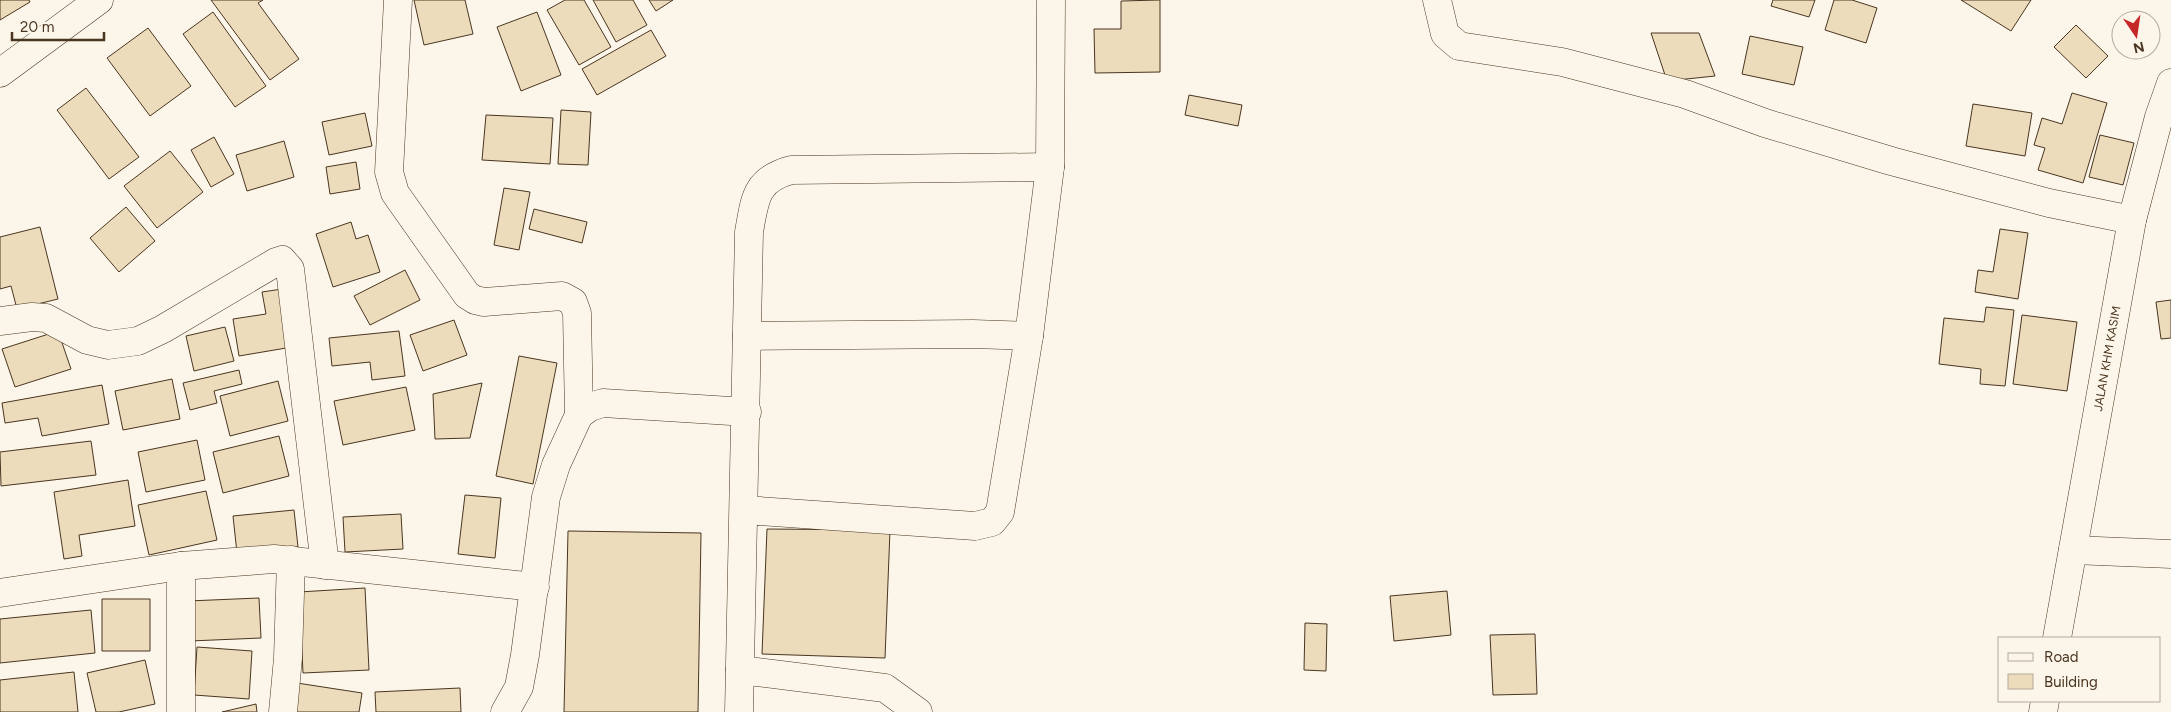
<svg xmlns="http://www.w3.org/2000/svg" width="2171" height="712" font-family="Figtree,sans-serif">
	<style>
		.building { fill: #ecdcbc; stroke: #4a3520 }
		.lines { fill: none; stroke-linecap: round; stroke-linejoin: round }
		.minor-casing { stroke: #4a3520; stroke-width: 29 }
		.highway-casing { stroke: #4a3520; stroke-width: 29 }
		.minor { stroke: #fbf6e9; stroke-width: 28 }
		.highway { stroke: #fbf6e9; stroke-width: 28 }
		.labels { text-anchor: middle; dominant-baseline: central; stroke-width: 4; stroke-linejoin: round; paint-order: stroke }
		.street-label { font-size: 12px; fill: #4a3520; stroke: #fbf6e9 }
	</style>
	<rect width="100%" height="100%" fill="#fbf6e9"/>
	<!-- building -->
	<path class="building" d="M0,0H29L30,2L0,20Z
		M211,0H263L258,3L299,59L270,80Z
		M414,0H465L473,34L424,45Z
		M565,0H584L611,47L579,65L547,10Z
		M593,0H633L647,25L616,42Z
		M649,0H673L656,11Z
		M1160,0V72L1095,73L1094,29H1121V1Z
		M1773,0H1815L1809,17L1771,6Z
		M1834,0H1852L1877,8L1866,43L1825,30Z
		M1961,0H2031L2011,31Z
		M213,12L266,86L235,107L183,34Z
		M537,12L561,75L521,91L497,27Z
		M2076,25L2108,56L2086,78L2054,47Z
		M148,28L191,86L150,116L107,58Z
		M651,30L666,56L597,95L582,69Z
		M1651,33H1699L1715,76L1667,81Z
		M1750,36L1803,47L1794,85L1742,74Z
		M86,88L139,157L109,179L57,110Z
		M2072,93L2107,103L2083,183L2038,170L2045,148L2034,145L2042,118L2062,124Z
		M1189,95L1242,105L1238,126L1185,115Z
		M1973,104L2032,113L2025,156L1966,146Z
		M561,110L591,112L588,165L558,164Z
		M365,113L372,146L329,155L322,122Z
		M486,115L553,118L550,164L482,160Z
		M2100,135L2134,143L2123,185L2089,177Z
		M214,137L234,174L211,187L191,150Z
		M284,141L294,177L247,191L236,155Z
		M170,151L203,192L157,228L124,186Z
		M356,162L360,189L330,194L326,167Z
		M504,188L530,192L519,250L494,245Z
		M126,207L155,241L119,272L90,238Z
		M534,209L587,222L582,243L529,229Z
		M351,222L356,239L368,235L380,272L333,287L316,234Z
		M40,227L58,299L17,309L11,286L0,289V237Z
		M2000,229L2028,233L2018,299L1975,292L1978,270L1993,272Z
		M405,270L420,300L370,325L354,296Z
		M289,288L298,346L239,356L233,319L266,314L262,292Z
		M2171,300V338L2161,339L2156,302Z
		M1986,307L2014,310L2005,386L1980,384L1981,369L1939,364L1944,318L1984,322Z
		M2022,315L2077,322L2067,391L2013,384Z
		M454,320L467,355L423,371L410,335Z
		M225,327L234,361L194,371L186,336Z
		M58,331L71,369L15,387L2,349Z
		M399,331L405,376L372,380L370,362L332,366L329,338Z
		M519,356L557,363L533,484L496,476Z
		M239,370L242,384L214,391L217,403L190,410L183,383Z
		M172,379L180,419L123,430L115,391Z
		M278,381L288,421L230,436L220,396Z
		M482,383L470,438L435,439L433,394Z
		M102,385L109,424L42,436L38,418L5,423L2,403Z
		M406,387L415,430L343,445L334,401Z
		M279,436L289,476L223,493L213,452Z
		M197,440L205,480L146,492L138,452Z
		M91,441L96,475L1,486L0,452Z
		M128,480L135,526L79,535L82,556L64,559L54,492Z
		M206,491L217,540L149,555L138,505Z
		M465,495L501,498L495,558L458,554Z
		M294,510L298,547L237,553L233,516Z
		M401,514L403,549L345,552L343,517Z
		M767,529L890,530L885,658L762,654Z
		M568,531L701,533L698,712H564Z
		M365,588L369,670L303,673L299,592Z
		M1447,591L1451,635L1394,641L1390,596Z
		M259,598L261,638L190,641L188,601Z
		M102,599H150V651H102Z
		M91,610L95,653L0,663V619Z
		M1305,623L1327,624L1326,671L1304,670Z
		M1535,634L1537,694L1493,695L1490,635Z
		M197,647L252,651L249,699L194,695Z
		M145,660L155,704L119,712H96L87,673Z
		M74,672L78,712H0V680Z
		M297,683L362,693L359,712H293Z
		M460,688L461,712H376L375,692Z
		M256,704L257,712H222Z"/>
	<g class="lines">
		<!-- minor casing -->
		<g class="minor-casing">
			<g id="minor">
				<path d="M398,0L389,172L395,193L467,295L475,300L484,302L562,296L573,302L577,313L579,415"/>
				<path d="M1437,0L1445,34L1459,46L1562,62L1685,94L1765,123L1891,161L2049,203L2132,220"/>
				<path d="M1050,167L1051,0"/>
				<path d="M0,321L32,317L46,318L87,340L108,345L138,341L163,329L276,262L282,260L290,269L325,565"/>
				<path d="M747,336L973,334L1029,336"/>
				<path d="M2073,550L2171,554"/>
				<path d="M181,566L274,559L535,587"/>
				<path d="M0,593L181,566V712"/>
				<path id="s1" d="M2057,638L2132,220L2159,117L2171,83"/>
				<path d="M740,670L885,688L918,712"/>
				<path d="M283,712L288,658L291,560"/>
				<path d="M505,712L519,687L525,655L546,497L556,465L579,415L590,407L603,403L747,412"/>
				<path d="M739,712L749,232C755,199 755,180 791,170L1050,167L1029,336L1000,512L992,522L975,526L744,510"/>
				<path d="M2043,712L2045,701"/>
			</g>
		</g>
		<!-- highway casing -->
		<g class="highway-casing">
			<path id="highway" d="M0,73L99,0"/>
		</g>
		<!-- minor -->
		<use href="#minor" class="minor"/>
		<!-- highway -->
		<use href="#highway" class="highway"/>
	</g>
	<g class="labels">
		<!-- street labels -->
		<g class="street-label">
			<text stroke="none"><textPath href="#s1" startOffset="284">JALAN KHM KASIM</textPath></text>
		</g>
	</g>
	<!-- legend -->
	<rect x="1998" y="637" width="162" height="65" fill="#fbf6e9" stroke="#b4a999"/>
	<rect x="2008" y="653" width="25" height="8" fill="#fbf6e9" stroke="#b4a999"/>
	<text x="2044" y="662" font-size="15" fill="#4a3520">Road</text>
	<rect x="2008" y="674" width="25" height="15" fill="#ecdcbc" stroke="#b4a999"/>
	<text x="2044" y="687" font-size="15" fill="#4a3520">Building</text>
	<!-- north arrow -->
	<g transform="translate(2136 35) rotate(167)"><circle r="24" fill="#fbf6e9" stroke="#b4a999"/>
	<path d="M0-4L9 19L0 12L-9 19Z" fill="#c62828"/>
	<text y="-8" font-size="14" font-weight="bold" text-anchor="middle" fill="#4a3520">N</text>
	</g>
	<!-- scale -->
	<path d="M12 32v8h92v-8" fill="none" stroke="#4a3520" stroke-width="2.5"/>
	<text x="20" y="32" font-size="15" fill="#4a3520" stroke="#fbf6e9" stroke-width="4" paint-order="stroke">20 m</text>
</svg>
